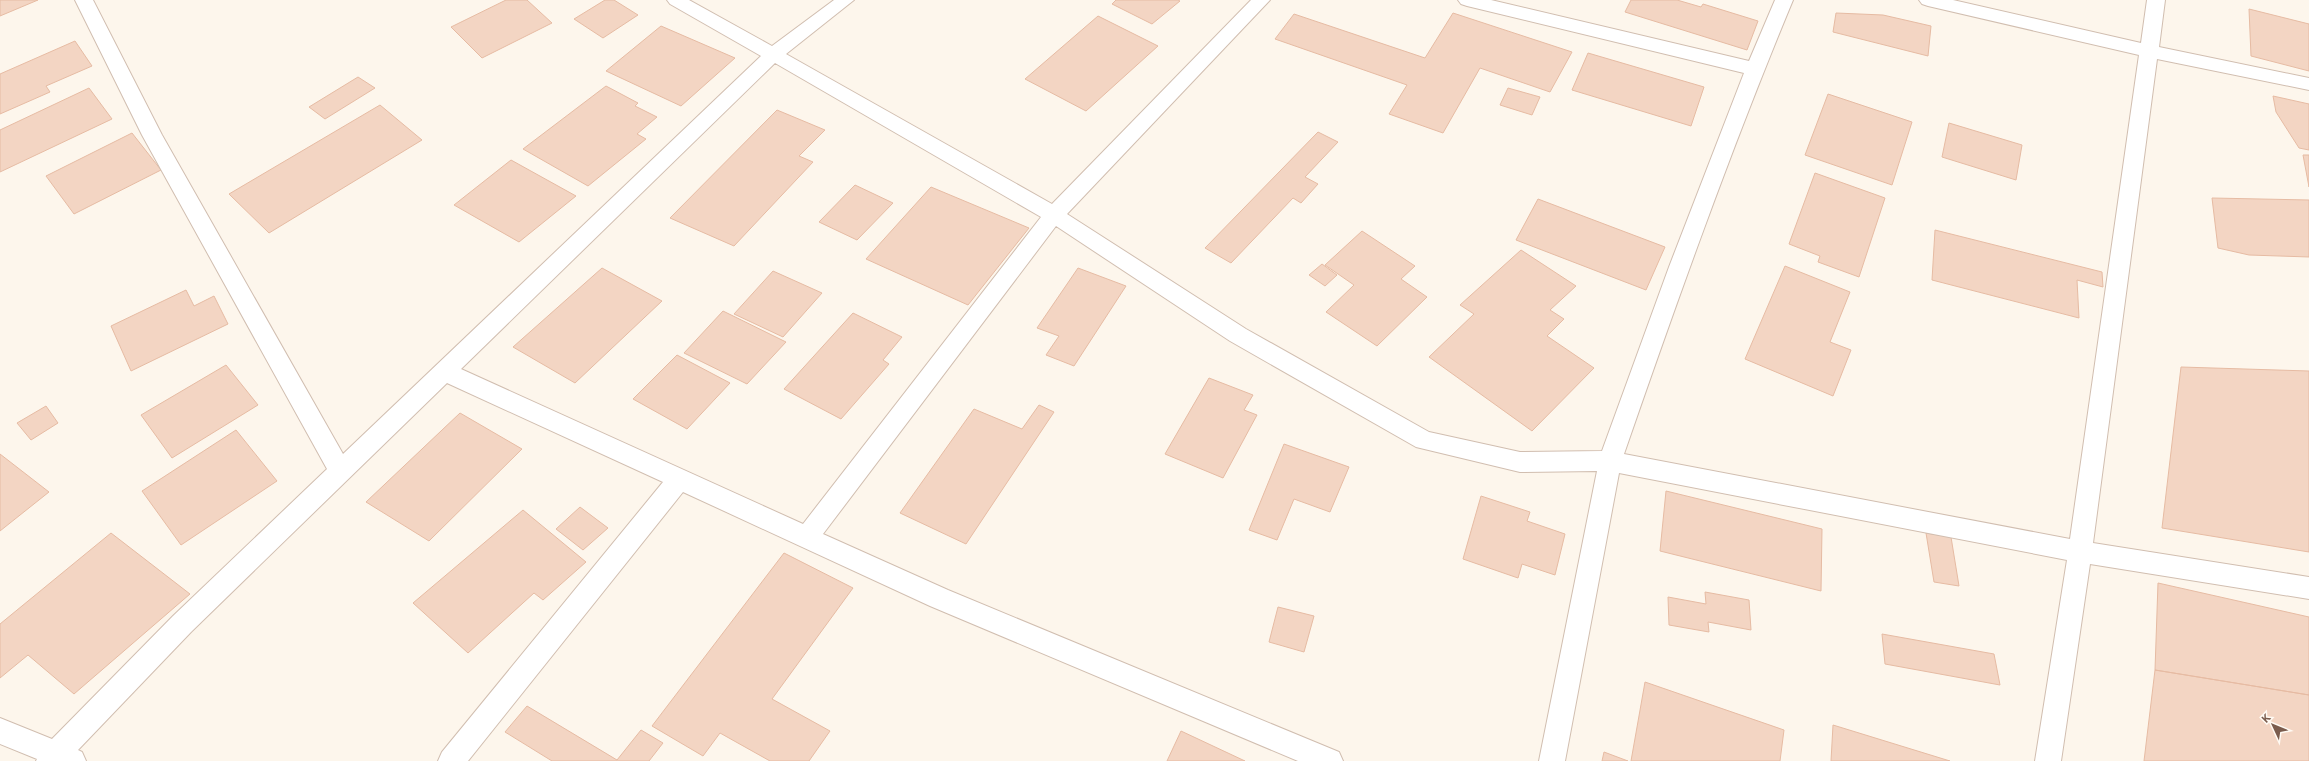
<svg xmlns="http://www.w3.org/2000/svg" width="2309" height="761" font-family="Figtree,sans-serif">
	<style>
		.building { fill: #f3d5c3; stroke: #e6bba3 }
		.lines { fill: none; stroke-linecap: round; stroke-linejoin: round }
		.minor-casing { stroke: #d1beb0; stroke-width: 2 }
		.minor { fill: #fff; fill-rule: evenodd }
	</style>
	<rect width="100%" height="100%" fill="#fdf6ec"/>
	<!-- building -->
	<path class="building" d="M0,0H38L0,16Z
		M506,0H527L552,23L482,58L451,27Z
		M605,0H614L638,15L603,38L574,19Z
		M1116,0H1178L1180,1L1152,24L1112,4Z
		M1631,0H1677L1701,7L1703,4L1758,21L1747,50L1625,12Z
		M2249,9L2309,24V71L2251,56Z
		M1453,13L1572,52L1550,92L1480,68L1443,133L1389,114L1407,85L1275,39L1294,14L1425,58Z
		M1836,13L1883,15L1931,26L1928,56L1833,32Z
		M1098,16L1158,46L1086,111L1025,79Z
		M661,26L735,58L681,106L606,71Z
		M75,41L92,66L46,86L50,92L0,114V74Z
		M1588,53L1704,87L1691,126L1572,90Z
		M358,77L375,88L325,119L309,107Z
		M606,86L638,103L635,106L657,117L637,134L646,139L588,186L523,149Z
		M89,88L112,119L0,172V130Z
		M1508,88L1540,97L1532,115L1500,105Z
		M1828,94L1912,122L1892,185L1805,155Z
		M2273,96L2309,104V150L2299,148L2276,112Z
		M380,105L422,140L269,233L229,194Z
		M777,110L825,130L799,156L813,162L734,246L670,218Z
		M1949,123L2022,145L2016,180L1942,157Z
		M1318,132L1338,142L1305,177L1318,184L1301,203L1293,198L1231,263L1205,248Z
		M132,133L161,170L74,214L46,176Z
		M2303,155H2309V187Z
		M511,160L576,196L519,242L454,205Z
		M1815,173L1885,198L1859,277L1818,262L1820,256L1789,244Z
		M855,185L893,203L857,240L819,222Z
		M931,187L1029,228L968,305L866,259Z
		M2212,198L2309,200V257L2249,255L2218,248Z
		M1538,199L1665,247L1646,290L1516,240Z
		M1935,230L2102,272L2103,287L2077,280L2079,318L1932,280Z
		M1362,231L1415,266L1401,279L1427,297L1377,346L1326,312L1354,285L1325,265Z
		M1521,250L1576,286L1550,310L1564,319L1547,336L1594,368L1532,431L1429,357L1474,314L1460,305Z
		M1322,264L1337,275L1325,286L1309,275Z
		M1785,266L1850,292L1830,342L1851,350L1833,396L1745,359Z
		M602,268L662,301L575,383L513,347Z
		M1078,268L1126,286L1074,366L1046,355L1059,336L1037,328Z
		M773,271L822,293L783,337L734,314Z
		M186,290L194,306L214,296L228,324L131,371L111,326Z
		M723,311L786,342L747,384L684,353Z
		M853,313L902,337L883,360L889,364L841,419L784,389Z
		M677,355L730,383L687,429L633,399Z
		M226,365L258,405L172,458L141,415Z
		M2181,367L2309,371V552L2162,528Z
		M1209,378L1253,395L1244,410L1257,415L1223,478L1165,454Z
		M1039,405L1054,412L966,544L900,513L974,409L1022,429Z
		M46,406L58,423L31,440L17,423Z
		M460,413L522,449L429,541L366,502Z
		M236,430L277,481L181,545L142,491Z
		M1284,444L1349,467L1330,512L1294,499L1277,540L1249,530Z
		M0,454L49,492L0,531Z
		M1666,491L1822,529L1821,591L1660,551Z
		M1481,496L1530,512L1527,521L1565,534L1555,575L1522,564L1518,578L1463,559Z
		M580,507L608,528L583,550L556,529Z
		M523,510L586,562L543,600L534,593L468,653L413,603Z
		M111,533L190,594L74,694L28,655L0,678V624Z
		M1926,533L1951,537L1959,586L1934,582Z
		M784,553L853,588L772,699L830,731L809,761H770L720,733L703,756L652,726Z
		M2158,583L2309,617V695L2155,670Z
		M1705,592L1749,600L1751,630L1708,622L1709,632L1669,625L1668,597L1706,604Z
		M1278,607L1314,616L1304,652L1269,642Z
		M1882,634L1994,654L2000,685L1885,664Z
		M2155,670L2309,695V761H2144Z
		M1645,682L1784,730L1780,761H1631Z
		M527,706L617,760L641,730L663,743L649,761H552L505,732Z
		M1833,725L1950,761H1831Z
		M1181,731L1245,761H1167Z
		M1604,752L1628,761H1602Z"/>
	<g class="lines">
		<!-- minor casing -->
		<g class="minor-casing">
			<path id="minor" d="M75,0H93L162,135L343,454L761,56L670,4L667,0H689L772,46L834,0H854L786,54L1052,204L1251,0H1270L1067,214L1246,329L1429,432L1520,452L1602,451L1669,267L1744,73L1467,6L1461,4L1458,0H1491L1749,61L1775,0H1793C1731,149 1677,301 1624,454L2070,539L2139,55L1928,6L1922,4L1919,0H1953L2141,43L2147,0H2165L2159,47L2309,78V90L2157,59L2093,543L2309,577V599L2090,564L2061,761H2035L2067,560L1619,473L1565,761H1539L1597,471L1520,472L1416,447L1230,341L1056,226L823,534L948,590L1339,752L1343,761H1298L930,606L683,492L468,761H438L442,752L663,482L447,383L191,632L78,750L82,752L86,761H36L37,759L0,744V718L52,739L173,616L327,469L142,135ZM775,63L1041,217L803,524L461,369Z"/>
		</g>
		<!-- minor -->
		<use href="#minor" class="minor"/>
	</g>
	<!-- north arrow -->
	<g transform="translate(2273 725) rotate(314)" stroke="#fffaf3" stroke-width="3" paint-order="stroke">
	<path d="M0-3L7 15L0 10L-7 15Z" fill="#7a5c4d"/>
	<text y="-6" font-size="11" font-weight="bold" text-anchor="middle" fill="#7a5c4d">K</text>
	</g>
</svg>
